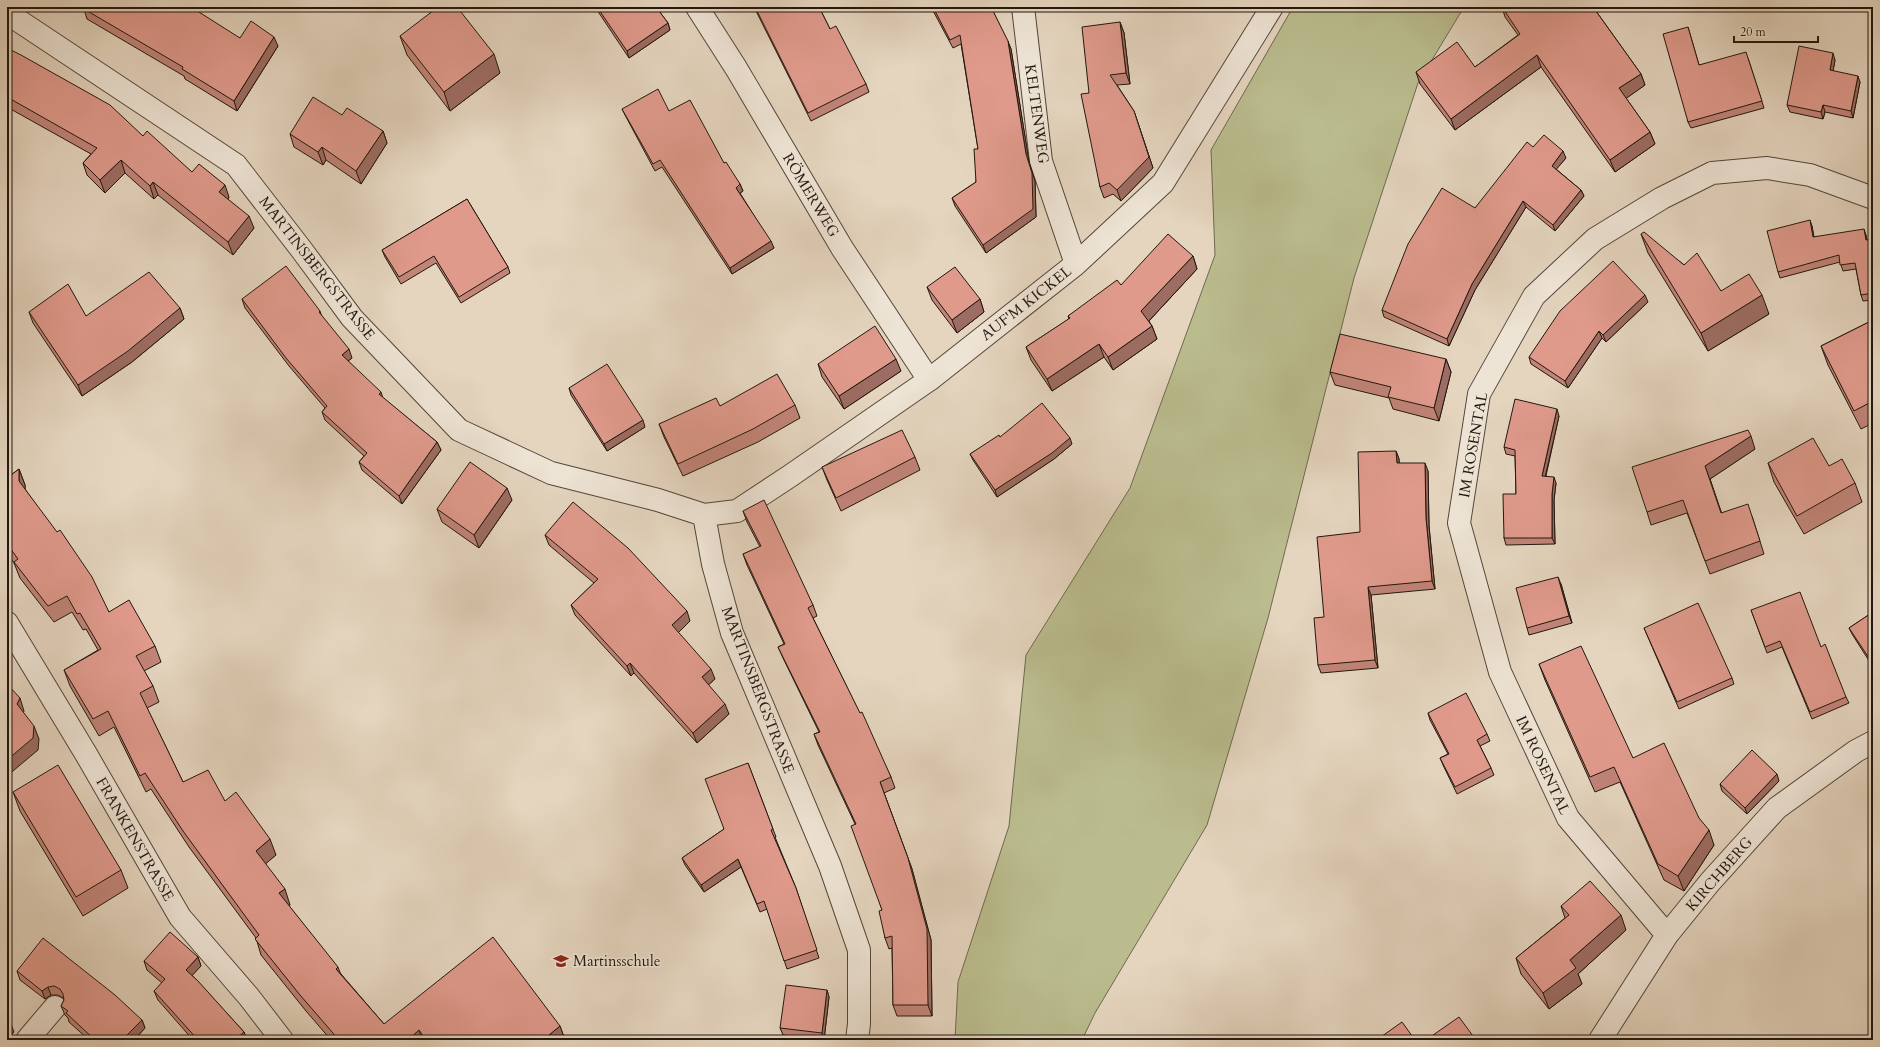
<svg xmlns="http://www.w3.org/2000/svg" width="1880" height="1047" font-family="Cardo,serif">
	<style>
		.green { fill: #babc8e; stroke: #6e6a4e }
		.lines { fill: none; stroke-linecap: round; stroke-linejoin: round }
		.minor-casing { stroke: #53463a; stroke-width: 24 }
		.minor { stroke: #eee4d5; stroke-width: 22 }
		.wall { fill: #c18478; stroke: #22170e }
		.shaded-wall { fill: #9d6c62; stroke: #22170e }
		.building { fill: #e09a8c; stroke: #22170e }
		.labels { text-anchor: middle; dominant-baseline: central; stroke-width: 3; stroke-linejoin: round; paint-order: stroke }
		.street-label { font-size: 15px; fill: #22170e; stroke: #eee4d5 }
		.poi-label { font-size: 15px; fill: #22170e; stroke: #eee4d5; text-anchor: start }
	</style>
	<rect width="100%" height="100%" fill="#e5d5bf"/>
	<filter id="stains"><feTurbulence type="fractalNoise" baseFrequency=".005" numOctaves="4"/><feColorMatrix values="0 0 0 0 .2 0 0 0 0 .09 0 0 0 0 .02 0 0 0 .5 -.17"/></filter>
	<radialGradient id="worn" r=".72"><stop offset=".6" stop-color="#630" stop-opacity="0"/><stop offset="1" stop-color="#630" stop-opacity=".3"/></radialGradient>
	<!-- green -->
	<path class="green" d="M1293,7H1464L1418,83L1354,278L1268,618L1207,825L1095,1013L1082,1040H955L958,982L1009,826L1026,655L1130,488L1215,255L1211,150Z"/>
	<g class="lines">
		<!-- minor casing -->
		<g class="minor-casing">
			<path id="minor" d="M697,7L736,68L842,248L929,380
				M1023,7L1041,161L1076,264
				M7,13L236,165L301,249L352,318L459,430L551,473L658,500L704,515L737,511L790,476L929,380L1076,264L1163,183L1272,7
				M704,515L713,564L732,633L830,866L859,950V1024L857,1040
				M7,623L86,754L180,917L249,997L282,1040
				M1667,935L1568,818L1500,672L1459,523L1479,394L1534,296L1595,239L1662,198L1712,173L1767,168L1810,175L1873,198
				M27,1040L55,1007
				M1600,1040L1667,935L1710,882L1777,808L1856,751L1873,742"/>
		</g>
		<!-- minor -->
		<use href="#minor" class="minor"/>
	</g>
	<!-- wall -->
	<path class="wall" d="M595,7H656L668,23L670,30L629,58Z
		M754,7H819L830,29L866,84L869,92L811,121Z
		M931,7H991L1011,49L1029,162L1035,181L1036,217L986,253L955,206L952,198L976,182L978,149L961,44L953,48Z
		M1502,7H1601L1596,11L1641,74L1645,85L1626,98L1650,132L1655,144L1615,172L1541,67L1455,130L1420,84L1416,72L1475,67L1518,35L1505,17Z
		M84,9L240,38L278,46L237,111L185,79L184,76L87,19Z
		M1120,22L1124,33L1130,84L1117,85L1134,111L1153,168L1121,201L1113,194L1104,198L1100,187L1089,93Z
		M1688,27L1699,65L1748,58L1764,108L1691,128L1688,122Z
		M400,36L500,73L450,111L407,55Z
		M7,48L143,136L192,172L229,197L228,199L254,228L233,255L158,195L154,199L125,173L105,193L87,175L83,163L91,154L7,107Z
		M1835,60L1833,71L1860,82L1853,118L1825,112L1823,119L1790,112L1787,105Z
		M622,109L669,111L724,163L740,184L743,191L740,193L774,248L732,274L662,167L655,171L625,115Z
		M342,115L383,131L387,143L361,184L326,160L323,165L294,147L290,134Z
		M1533,147L1566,158L1556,169L1581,190L1584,196L1555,231L1526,207L1475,290L1449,346L1384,317L1382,310L1475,208Z
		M467,199L508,267L510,273L461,303L436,263L401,284L385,257L382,250Z
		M1812,226L1814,237L1866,235L1867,240L1873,239V300L1863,301L1861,295L1856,269L1843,271L1840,262L1780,278L1778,272Z
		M1641,234L1721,291L1769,314L1708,351L1648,253Z
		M1193,256L1197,269L1149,321L1152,326L1157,339L1113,370L1104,357L1052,391L1031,360L1026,347L1069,319L1068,316L1121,285Z
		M927,287L980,299L984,312L957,333L932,300Z
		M242,299L320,311L322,317L352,358L348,361L383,398L437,442L441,450L402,504L362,470L359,462L364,456L325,420L322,412L325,408L289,366L245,308Z
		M1648,302L1606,342L1602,338L1568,388L1531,364L1529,357Z
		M180,308L184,319L132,362L82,396L33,323L29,312L86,316Z
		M1873,320V423L1861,429L1828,365L1821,346Z
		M1446,359L1451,372L1439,421L1393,409L1389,398L1335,385L1330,372Z
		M818,364L901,371L844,409L822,377Z
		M569,388L645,427L607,451L571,395Z
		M795,405L800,418L758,442L683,476L664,437L659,424L720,406Z
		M1559,416L1546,476L1556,483L1554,500L1555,544L1506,545L1504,538L1516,494L1515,456L1506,454L1504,447Z
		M1000,437L1072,444L1054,459L997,497L973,460L970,454Z
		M1755,449L1710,479L1721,513L1752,516L1764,554L1710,574L1687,513L1651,525L1647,512Z
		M1396,451L1399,459V463L1428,471L1429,526L1435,589L1371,595L1378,668L1321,673L1318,665L1360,532Z
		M915,457L920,470L841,511L827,480L822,467Z
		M1768,463L1829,466L1855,483L1862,502L1804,534L1774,482Z
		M19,469L25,485V489L109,612L155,646L161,662L144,671L153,686L159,702L147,708L183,782L225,801L276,855L265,863L290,905L289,906L341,974L384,1024L560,1026L565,1040H331L306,1011L261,955L256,938L189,847L151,789L146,792L114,727L99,736L70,686L64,670L98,650L86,629L83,630L72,612L54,622L20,578L14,563L7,553V478Z
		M512,500L479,548L442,522L437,509Z
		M743,511L813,605L817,616L813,618L891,777L895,788L884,793L912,869L931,940L932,1016H897L893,1005L892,948L889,949L885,938L882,910L855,824L818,745L814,734L819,732L783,658L778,647L784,644L747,565L743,554L760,547L747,522Z
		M545,535L690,621L678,632L715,679L708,685L729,714L697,743L634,673L631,676L575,615L571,605L594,583L549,545Z
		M1561,584L1572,623L1529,635L1527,628Z
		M1751,610L1846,697L1849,703L1812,719L1782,647L1767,653Z
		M1873,612V667L1852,634L1849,628Z
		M1644,628L1732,678L1734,684L1679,709Z
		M1539,664L1633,758L1699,818L1714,845L1684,891L1664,880L1620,782L1595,792L1545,680Z
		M1428,713L1487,734L1490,741L1480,746L1491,768L1494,775L1457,794L1443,765L1440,758L1448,754L1430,720Z
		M748,763L776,837H775L796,888L819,958L787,969L767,909L760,912L741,867L704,892L685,865L682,858L724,829Z
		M1779,781L1747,814L1722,791L1720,784Z
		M13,792L121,870L128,888L83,916L20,811Z
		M1561,906L1626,930L1578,974L1582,984L1549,1009L1521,974L1516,958L1565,918Z
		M198,957L201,966L192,975L244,1032L247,1040H193L158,1000L154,991L162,983L147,970L144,961Z
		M17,971L142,1020L145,1028L134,1040H89L69,1022L68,1018L65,1015L61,1006L64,1000L63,998L58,995H51L45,999L20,980Z
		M827,990L829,997L824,1040L783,1035L780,1028Z"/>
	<!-- shaded-wall -->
	<path class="shaded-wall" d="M577,7H584L579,11Z
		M1591,7H1601L1593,12Z
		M1120,22L1124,33L1130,84L1126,73Z
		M668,23L670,30L629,58L627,51Z
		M274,37L278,46L237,111L234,101Z
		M1008,41L1011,49L1029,162L1035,181L1036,217L986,253L983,245L1026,154Z
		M1833,53L1835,60L1832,77L1830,70Z
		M494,54L500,73L450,111L444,92Z
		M1537,55L1541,67L1455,130L1451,119Z
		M1641,74L1645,85L1624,100L1619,88Z
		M1858,76L1860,82L1853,118L1851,111Z
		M1823,105L1825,112L1823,119L1821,112Z
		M1134,111L1153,168L1121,201L1117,190Z
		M383,131L387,143L361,184L356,171Z
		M1650,132L1655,144L1615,172L1610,160Z
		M322,147L326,160L323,165L318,152Z
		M1563,151L1566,158L1554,172L1552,166Z
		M121,160L125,173L105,193L100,180Z
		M153,182L158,195L154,199L150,186Z
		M740,184L743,191L739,194L736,188Z
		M225,185L229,197L224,204L219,192Z
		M1581,190L1584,196L1555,231L1553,225Z
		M1523,201L1526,207L1475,290L1449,346L1447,339L1472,284Z
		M249,216L254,228L233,255L228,242Z
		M1810,220L1812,226L1815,244L1813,237Z
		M1864,229L1866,235L1868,246L1866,240Z
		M771,241L774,248L732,274L730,268Z
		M1193,256L1197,269L1146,324L1141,311Z
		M1645,295L1648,302L1606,342L1603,335Z
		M1762,295L1769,314L1708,351L1701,333Z
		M980,299L984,312L957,333L952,320Z
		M180,308L184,319L132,362L82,396L78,385Z
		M1152,326L1157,339L1113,370L1108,357Z
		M1599,331L1602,338L1568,388L1565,381Z
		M1099,344L1104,357L1052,391L1047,379Z
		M349,349L352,358L345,363L342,355Z
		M896,359L901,371L844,409L839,396Z
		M1446,359L1451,372L1439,421L1434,408Z
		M381,392L384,401L379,394Z
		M1557,409L1559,416L1544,482L1542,476Z
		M643,420L645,427L607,451L604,444Z
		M1751,436L1755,449L1710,479L1726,526L1705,466Z
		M1070,438L1072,444L1054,459L997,497L995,490Z
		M437,442L441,450L402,504L399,496Z
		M1396,451L1399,459L1400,471L1397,463Z
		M1425,463L1428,471L1429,526L1435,589L1432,581L1426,518Z
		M19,469L25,485V497L19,481Z
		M1554,477L1556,483L1554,500L1555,544L1552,538V494Z
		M507,488L512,500L479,548L474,535Z
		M1558,577L1561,584L1572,623L1569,616Z
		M1368,587L1371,595L1378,668L1375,660Z
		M687,611L690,621L676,635L672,625Z
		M630,663L634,673L631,676L627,666Z
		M711,669L715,679L705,688L702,677Z
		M20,698L24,711L22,717L17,704Z
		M725,704L729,714L697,743L693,733Z
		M34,726L39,739L38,750L7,776V760Z
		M1777,774L1779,781L1747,814L1745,808Z
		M880,782L912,869L931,940L932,1016L928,1005Z
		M1709,830L1714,845L1684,891L1678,876Z
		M270,839L276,855L262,867L256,851Z
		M738,859L741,867L704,892L701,885Z
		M285,889L290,905L285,909L279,893Z
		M1621,915L1626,930L1578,974L1582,984L1549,1009L1543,993L1570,960Z
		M198,957L201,966L189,979L186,970Z
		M338,967L344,983L336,969Z
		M48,987L51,995L45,999L42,991Z
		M827,990L829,997L824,1040L822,1033Z
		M9,1019L14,1032L7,1040V1022Z
		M142,1020L145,1028L134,1040H122Z
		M560,1026L565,1040H543Z
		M419,1030L422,1040H408Z
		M244,1032L247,1040H235Z"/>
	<!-- building -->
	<path class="building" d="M85,7H191L240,38L251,21L274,37L234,101L182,69L183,67L84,9Z
		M438,7H457L494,54L444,92L400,36Z
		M597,7H656L668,23L627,51Z
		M755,7H819L830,29L836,26L866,84L808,113Z
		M933,7H991L1008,41L1026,154L1032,173L1033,209L983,245L952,198L976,182L974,149H978L960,35L950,40Z
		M1502,7H1593L1641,74L1619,88L1650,132L1610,160L1537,55L1451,119L1416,72L1457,42L1475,67L1520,34Z
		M1120,22L1126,73L1110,75L1134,111L1149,157L1117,190L1109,183L1100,187L1081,94L1089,93L1082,27Z
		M1688,27L1699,65L1746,52L1762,101L1688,122L1663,34Z
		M1799,46L1833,53L1830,70L1858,76L1851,111L1823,105L1821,112L1787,105Z
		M7,48L21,55L110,105L143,136L147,131L192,172L199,164L225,185L219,192L249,216L228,242L153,182L150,186L121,160L100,180L83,163L97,148L7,97Z
		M658,89L669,111L690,100L724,163L726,162L740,184L736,188L771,241L730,268L660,160L653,164L622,109Z
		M313,97L342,115L347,108L383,131L356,171L322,147L318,152L290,134Z
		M1544,135L1563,151L1552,166L1581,190L1553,225L1523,201L1472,284L1447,339L1382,310L1408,244L1442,188L1475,208L1527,142L1533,147Z
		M467,199L508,267L459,297L434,256L399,277L382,250Z
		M1810,220L1813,237L1864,229L1866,240L1873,239V293L1861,295L1855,263L1840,265L1839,255L1778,272L1767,231Z
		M1644,232L1684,265L1697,253L1721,291L1749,274L1762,295L1701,333L1641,234Z
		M1168,234L1193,256L1141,311L1152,326L1108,357L1099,344L1047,379L1026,347L1070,318L1068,316L1117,280L1121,285Z
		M1613,261L1645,295L1603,335L1599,331L1565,381L1529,357L1560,311Z
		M286,266L320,311L319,312L349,349L342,355L381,392L379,394L437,442L399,496L359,462L367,453L322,412L327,406L286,358L242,299Z
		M955,267L980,299L952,320L927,287Z
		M149,272L180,308L128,351L78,385L29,312L68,284L86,316Z
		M1873,320V401L1854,411L1821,346Z
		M875,326L896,359L839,396L818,364Z
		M1340,334L1446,359L1434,408L1388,397L1391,387L1330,372Z
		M607,364L643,420L604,444L569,388Z
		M777,374L795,405L753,429L678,464L659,424L716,398L720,406Z
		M1515,399L1557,409L1542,476L1554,477L1552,494V538H1504L1503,494H1516L1515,450L1504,447Z
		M1042,403L1070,438L1052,453L995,490L970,454L999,435L1000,437Z
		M902,430L915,457L836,498L822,467Z
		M1748,430L1751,436L1705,466L1721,513L1748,504L1760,541L1705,561L1683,500L1647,512L1632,467Z
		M1813,438L1829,466L1842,459L1855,483L1797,516L1768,463Z
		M1396,451L1397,463H1425L1426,518L1432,581L1368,587L1375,660L1318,665L1314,618L1324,617L1317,537L1360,532L1358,452Z
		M470,462L507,488L474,535L437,509Z
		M19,469V481L57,532L60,530L92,577L109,612L129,600L155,646L136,656L153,686L140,693L183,782L208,770L225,801L236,792L270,839L256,851L285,889L279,893L338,967L336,969L384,1024L493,937L560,1026L543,1040H426L419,1030L408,1040H339L300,995L255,939L259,935L183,831L145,773L140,776L108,711L93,719L64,670L101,649L80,613L77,614L67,596L48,606L14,562L18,559L7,544V478Z
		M764,500L813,605L808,608L860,713L862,712L891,777L880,782L908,858L927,929L928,1005H893L892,936L885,938L879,911L882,910L851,826L856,824L814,734L820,732L778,647L785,644L743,554L761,546L743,511Z
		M573,502L628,548L687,611L672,625L711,669L702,677L725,704L693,733L630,663L627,666L571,605L598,579L545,535Z
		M1558,577L1569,616L1527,628L1516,588Z
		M1800,592L1821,647L1825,644L1846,697L1810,712L1780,641L1765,647L1751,610Z
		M1698,603L1732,678L1677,702L1644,628Z
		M1873,612V664L1849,628Z
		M1581,646L1633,758L1664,743L1699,818L1709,830L1678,876L1658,864L1614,767L1590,777L1539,664Z
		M7,684L20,698L17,704L34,726L33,738L7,760Z
		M1466,693L1487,734L1477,740L1491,768L1455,787L1440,758L1449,754L1428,713Z
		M1752,750L1777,774L1745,808L1720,784Z
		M748,763L773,829L771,830L796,888L817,950L784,961L764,901L757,904L738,859L701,885L682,858L724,829L705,779Z
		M58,765L121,870L76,897L13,792Z
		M1590,881L1621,915L1570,960L1576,968L1543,993L1516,958L1569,915L1561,906Z
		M170,932L198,957L186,970L198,981L244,1032L235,1040H198L154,991L165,979L144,961Z
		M43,938L115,995L142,1020L122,1040H95L66,1013L68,1011L61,1006L64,1000L63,994L60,989L54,986L48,987L42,991L17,971Z
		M786,985L827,990L822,1033L780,1028Z
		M1459,1017L1476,1040H1426Z
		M1402,1022L1415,1040H1378V1039Z"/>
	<!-- icons -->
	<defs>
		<g id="school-bare" transform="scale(1.2)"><path d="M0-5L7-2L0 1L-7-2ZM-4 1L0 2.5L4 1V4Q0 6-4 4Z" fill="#8f2418" stroke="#eee4d5" stroke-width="2.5" paint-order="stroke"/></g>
	</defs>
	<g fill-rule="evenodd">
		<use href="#school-bare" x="561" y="961"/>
	</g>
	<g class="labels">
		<!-- street labels -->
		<g class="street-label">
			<text transform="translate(1037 114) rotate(82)">KELTENWEG</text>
			<text transform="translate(811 195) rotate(59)">RÖMERWEG</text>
			<text transform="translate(317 268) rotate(52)">MARTINSBERGSTRASSE</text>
			<text transform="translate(1026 303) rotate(-38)">AUF'M KICKEL</text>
			<text transform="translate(1473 445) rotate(-80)">IM ROSENTAL</text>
			<text transform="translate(758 690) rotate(69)">MARTINSBERGSTRASSE</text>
			<text transform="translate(1543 765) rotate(65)">IM ROSENTAL</text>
			<text transform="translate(135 839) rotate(60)">FRANKENSTRASSE</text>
			<text transform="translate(1719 874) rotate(-49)">KIRCHBERG</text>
		</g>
		<!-- poi labels -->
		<g class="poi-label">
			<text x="573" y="961">Martinsschule</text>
		</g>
	</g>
	<!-- margin -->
	<rect width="1880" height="1047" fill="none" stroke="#e5d5bf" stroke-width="24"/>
	<rect x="8" y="8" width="1864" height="1031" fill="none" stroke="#22170e" stroke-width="2"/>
	<rect x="12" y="12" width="1856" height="1023" fill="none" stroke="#22170e"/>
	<!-- scale -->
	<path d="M1734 36v6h84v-6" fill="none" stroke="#22170e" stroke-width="2"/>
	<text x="1740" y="36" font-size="12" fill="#22170e" stroke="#eee4d5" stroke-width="3" paint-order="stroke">20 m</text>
	<rect width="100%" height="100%" filter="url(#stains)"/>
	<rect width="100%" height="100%" fill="url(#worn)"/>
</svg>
